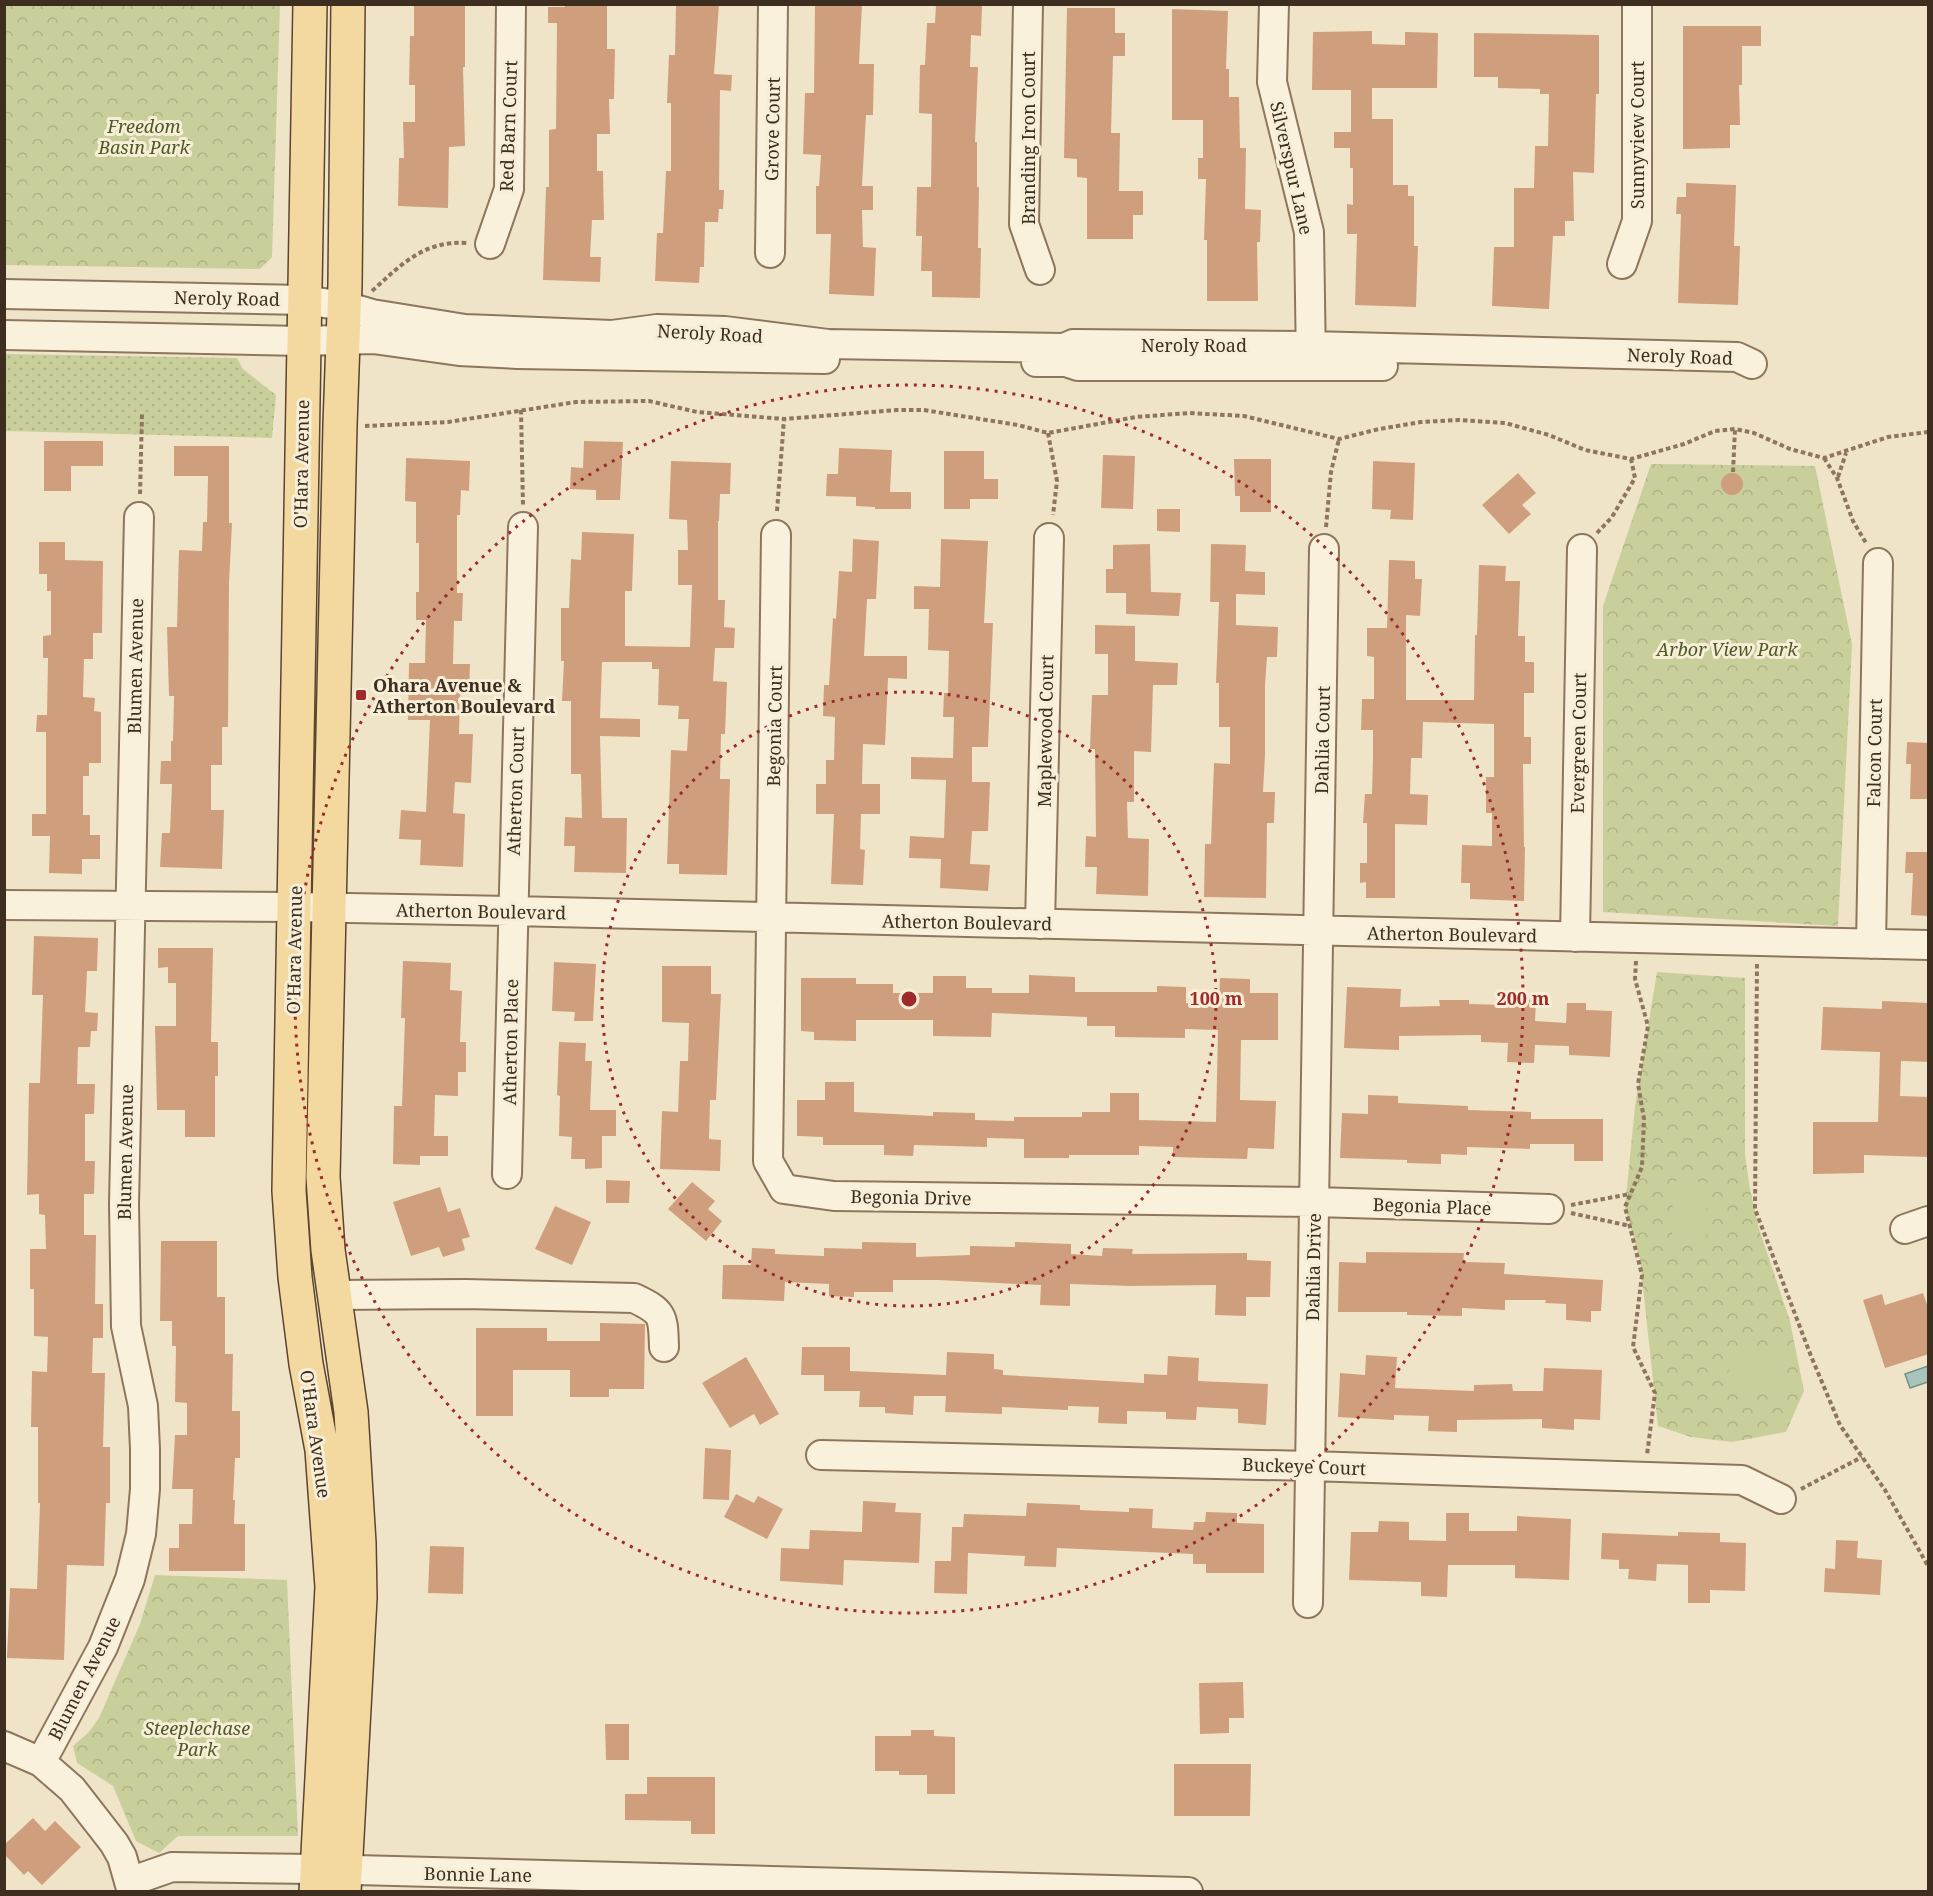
<svg xmlns="http://www.w3.org/2000/svg" width="1933" height="1896" font-family="'Noto Serif',serif">
	<style>
		.grass { fill: url(#grass-dots) }
		.park { fill: url(#park-crowns) }
		.pitch { fill: #c9cf9b }
		.water { fill: #a9c4bc; stroke: #6f938a; stroke-width: 1.5 }
		.building { fill: #cf9f7d }
		.lines { fill: none; stroke-linecap: round; stroke-linejoin: round }
		.minor-casing { stroke: #8d765c; stroke-width: 32 }
		.major-casing { stroke: #5b4430; stroke-width: 36 }
		.path { stroke: #8d765c; stroke-width: 4; stroke-dasharray: 4.5 3; stroke-linecap: butt }
		.minor { stroke: #faf1dc; stroke-width: 28 }
		.major { stroke: #f3d9a0; stroke-width: 33 }
		.ring { fill: none; stroke: #9e2a2b; stroke-width: 3; stroke-dasharray: 3 6 }
		.poi-dot { fill: #9e2a2b; stroke: #f7eed8; stroke-width: 2 }
		.labels { text-anchor: middle; dominant-baseline: central; stroke-width: 6; stroke-linejoin: round; paint-order: stroke }
		.park-label { font-size: 18px; font-style: italic; fill: #4d5a26; stroke: #f7eed8 }
		.street-label { font-size: 18px; fill: #3d2e20; stroke: #f7eed8 }
		.poi-label { font-size: 18px; font-weight: bold; fill: #3d2e20; stroke: #f7eed8; text-anchor: start }
		.centre { fill: #9e2a2b; stroke: #f7eed8; stroke-width: 3 }
		.ring-label { font-size: 18px; text-anchor: middle; font-weight: bold; fill: #9e2a2b; stroke: #f7eed8; stroke-width: 6; stroke-linejoin: round; paint-order: stroke }
	</style>
	<defs>
		<pattern id="grass-dots" width="8" height="8" patternUnits="userSpaceOnUse" patternTransform="scale(1.5)"><rect width="8" height="8" fill="#c9cf9b"/><path d="M2 2h.1M6 6h.1" fill="none" stroke="#aeb285" stroke-width="1.8" stroke-linecap="round"/></pattern>
		<pattern id="park-crowns" width="20" height="18" patternUnits="userSpaceOnUse" patternTransform="scale(1.5)"><rect width="20" height="18" fill="#c9cf9b"/><path d="M2 6a3 3 0 1 1 6 0M12 15a3 3 0 1 1 6 0" fill="none" stroke="#aeb285"/></pattern>
	</defs>
	<rect width="100%" height="100%" fill="#f0e4c8"/>
	<!-- grass -->
	<path class="grass" d="M5,354L237,358L243,369L276,395L272,438L5,431Z"/>
	<!-- park -->
	<path class="park" d="M5,4L280,5L272,257L260,269L5,265Z
		M1651,464L1815,466L1852,644L1838,926L1603,912V606Z
		M1657,972L1745,978V1155L1750,1189L1759,1229L1790,1321L1804,1391L1786,1432L1732,1442L1691,1437L1658,1426L1640,1260L1625,1207L1635,1106Z
		M155,1575L287,1580L298,1836H178L159,1853L136,1841L113,1786L77,1763L73,1746L89,1732L99,1718L140,1624Z"/>
	<!-- pitch -->
	<path class="pitch" d="M1673,1181L1707,1182L1706,1245H1672Z
		M1729,1350L1785,1351L1784,1393L1728,1391Z"/>
	<!-- water -->
	<path class="water" d="M1928,1366V1382L1910,1388L1905,1374Z"/>
	<!-- building -->
	<path class="building" d="M414,4H465V67H463L465,146L449,147L448,208L398,206L399,158H404L403,122H415V85H409L410,36H414Z
		M565,4H607V49H615L614,99H609L610,134H597V171H603L604,220H592L590,257H601L600,282L543,280L546,187H549V130L556,129L557,23H548V7H565Z
		M676,4H719L714,74L732,75L731,91L720,90L719,190H724L723,209H719L718,222H705L704,267H700L699,283L655,281L657,233H663L666,171H671V103H667L669,55H675Z
		M815,4H862L859,64H874L873,115H866L862,186H873V210H862L863,247L876,248L874,296L829,294L831,234H816V186H819L821,155L803,154L805,93H814Z
		M936,4L982,6L981,36L971,35L970,67H978L975,142H977V187H979L978,248H981L980,298L932,297V271H921L922,236H916L917,187H931L932,114L919,113L920,65H925L927,23H935Z
		M1067,8H1115V33H1125V56H1113L1111,133H1120L1119,191H1143V215H1133V239H1087V178L1077,177V159L1064,158Z
		M1172,9L1228,11L1226,69H1229V97H1239L1240,148H1246L1245,209L1261,210L1260,242H1257L1258,301H1207V240H1204L1206,179H1198V158H1203V120H1172Z
		M1683,26H1761V46H1742V85H1739L1740,125H1730V148L1683,149Z
		M1372,31V44L1405,45V32L1438,33L1437,88H1372V119H1393V185H1408V196H1414V246H1418L1416,307L1355,305L1357,234H1347V204L1353,205V168H1350V148H1334V132H1351V90H1312L1313,32Z
		M1474,33L1599,35V94H1596L1594,173L1573,172L1574,221H1565V236H1553L1549,309L1492,306L1494,247H1514V188H1534L1535,146H1548L1549,94H1540V89L1498,88V77H1474Z
		M1686,183L1736,185L1734,246H1740L1738,305L1678,303L1681,214H1676L1677,197H1686Z
		M44,441H103V466H71V491H44Z
		M584,441L623,442L620,500H596V490L570,489L571,467L583,468Z
		M174,446H229V523H232L229,583L228,727H222V765H211V810H224L222,869L160,867L162,833H170L172,784H160L161,761H171V741H173L174,696H169L167,627H177L179,550L202,551L203,522H207L208,476H174Z
		M839,448L892,450L890,492H911V509H875V507L856,506V497L826,496L827,474H838Z
		M944,451H984V479H998V499H970V509H944Z
		M1103,455L1135,456L1133,509L1101,508Z
		M406,458L470,461L469,491L461,490L460,515H457V593H463L462,621H454L453,664H470L469,695H460L459,734H473L471,783L455,782L453,813L465,814L463,867L420,865L421,840L399,839L401,810L426,812L430,720H408L409,663H425L426,620H416V592H419V543H416V502L405,501Z
		M1234,459H1271V512H1240V496H1235Z
		M671,461L731,463L730,494H720L719,521H718V600H725L724,627L735,628L734,648H715L713,681L727,682L725,734H721L720,779H730L727,875L679,874V864H667L671,750L687,751L689,719H678L679,706L658,705L659,669H652V662H602L600,718L640,719V737L600,736L602,818H627L626,873L574,872L575,846H564L565,817L582,818L581,774H571V701H562L564,661H561V608H569L571,559L581,560L582,532L634,534L632,591H625V646L690,647L692,585H678V550H688L687,520L669,519Z
		M1373,461L1415,463L1413,520L1390,519L1391,510L1372,509Z
		M1721 484a11 11 0 1 1 22 0a11 11 0 1 1-22 0Z
		M1518,473L1536,493L1522,505L1531,514L1509,534L1482,505Z
		M1157,509H1180V532L1157,531Z
		M853,539L879,541L876,599H867L864,656H907V679L888,678L885,745L863,744L862,784H880V814H861L860,849L865,850L863,885L831,884L834,814H816V784H826V760H834L835,717L823,716L824,685H829L833,618L836,619L839,571L852,572Z
		M941,539L988,541L984,623H993L988,747H972V782H990L988,831H972L970,864L990,865L988,891L940,888L941,859L909,858L910,836L944,838L946,780L911,779V757L953,758L954,717H943L944,693H948L949,651L928,650L929,609H914V586L940,587Z
		M39,542H65V560L103,561L102,633H93V659H84L83,697L95,698L94,711L101,712V763H89V776H83V815H90V835H100V859H82V874L49,873L50,836H32V814H46V732H36L37,715H47L48,658H43V636L51,635V591H47V574H39Z
		M1150,544L1151,592L1181,593L1179,616L1126,614V593H1106V569H1113V545Z
		M1211,544L1246,545L1245,571L1265,572V595L1236,594V625L1278,627L1277,657H1267L1265,685V755L1263,792H1275L1274,823H1267L1266,898L1204,897L1205,844H1211L1214,763L1230,764V727H1219V683H1216L1219,602H1210Z
		M1389,560L1415,561V579H1422L1420,616L1406,615V700H1474L1475,635H1477L1479,565L1506,566L1505,581H1520L1518,636H1525V662H1534V693H1524V737H1531V764H1523L1524,847H1525L1524,901L1470,899V883H1461L1462,845L1492,846V813H1486V777H1494V724L1423,722L1422,758H1411L1410,794L1428,795L1427,825L1395,824V898H1366V882L1360,883V863H1367V823H1363L1365,794H1372L1373,757V730H1361L1362,699H1374V657L1367,656V628H1387Z
		M1095,625L1135,626V661L1178,663L1177,685H1153L1151,752L1134,751V802H1127L1128,838L1149,839L1148,896L1096,894L1097,867H1085L1086,836L1096,837L1095,749H1090L1092,695H1108V654H1095Z
		M1907,742L1929,743V799H1910L1911,764H1906Z
		M1906,852H1929V916L1911,915L1913,873H1905Z
		M34,936L98,938L97,971H87L85,1012L98,1013L97,1031H91L90,1047H78L77,1084H95L94,1114H85V1161H95L94,1194H84V1235H96L95,1304H103V1338H93L92,1373H105L103,1447H110V1503H106L104,1566L67,1565L64,1660L7,1658L10,1588L37,1589L40,1503H38V1427H31L32,1371L47,1372L48,1337L34,1336V1289H30V1249H46L45,1215L39,1214V1194L27,1195L29,1083H40L43,995H32Z
		M158,948H213L211,1042H218V1076H215V1137H185V1110H157L155,1026H176V983H168V967L158,968Z
		M403,961L451,963L450,990L462,991L460,1042H466V1072H458V1096L435,1095L434,1136H448V1156H420V1165L393,1164L394,1106H402L405,1018H401Z
		M554,962L596,964L593,1021H574L575,1012L552,1011Z
		M662,966H711V994H721L716,1100H710L709,1139L721,1140L720,1171L660,1169L662,1111L678,1112L680,1061H688L689,1023L662,1022Z
		M1029,975L1075,977V992H1157V986L1186,987V1003L1219,1004L1220,978L1250,979V993H1278V1040H1241L1240,1100L1276,1101L1274,1149L1248,1148L1247,1159L1173,1157V1147L1139,1146V1155H1069V1158H1024V1139L987,1138V1147L914,1145L913,1156L884,1155V1145H823V1137L797,1136V1100H825V1082H854V1112L933,1116V1112L975,1113V1120L1014,1121V1117H1082V1112H1110V1093H1139V1120L1216,1122L1218,1030L1185,1029V1038L1115,1037V1026H1087V1017L992,1013L991,1037L933,1036V1020H856V1041L814,1040V1032L801,1031V978H856V984H893V993H933V976H966V988H992V993H1029Z
		M1347,987L1401,989L1400,1007L1440,1006L1439,1000H1469V1004L1506,1005V998L1536,1000L1535,1021L1566,1023L1567,1003H1586V1010L1612,1011L1610,1057L1569,1055V1046L1535,1045L1534,1063L1507,1062L1508,1043L1481,1042V1035L1399,1036V1050L1344,1048Z
		M1882,1001L1929,1003V1062L1901,1061L1900,1096L1929,1097V1157L1864,1155V1173L1813,1174V1122H1878L1880,1052L1821,1050L1823,1007L1882,1009Z
		M559,1042L586,1043L585,1061H592L590,1110H616V1136H602V1168L585,1169V1159H571L572,1137L559,1136L560,1096L557,1095Z
		M1368,1095L1398,1096V1103L1468,1106V1110L1531,1112V1119H1603V1161H1574V1144H1530V1149L1467,1147V1155L1441,1154V1164L1407,1163V1160L1340,1158L1342,1113L1368,1114Z
		M606,1180L630,1181L629,1203H606Z
		M692,1182L715,1201L708,1209L722,1221L706,1241L668,1209Z
		M440,1187L448,1212L460,1208L470,1237L462,1239L465,1250L443,1257L439,1247L411,1256L393,1202Z
		M555,1206L591,1222L572,1265L535,1249Z
		M161,1241H217V1297H225V1354H233L232,1411H240V1458H235L233,1500H235L234,1524H245V1571H169V1548H179V1524H192L193,1489H172L175,1435H187V1403L175,1402L176,1346H172V1321H160Z
		M862,1242L916,1243V1257L970,1255V1246L1015,1247V1242L1071,1244V1254L1102,1256L1103,1248L1133,1249L1132,1254L1247,1253V1260L1271,1261L1270,1297H1246V1316L1215,1315L1216,1285L1131,1286L1070,1284V1306L1040,1305L1041,1285L938,1280H893V1292H854V1297L829,1296V1284L785,1282L784,1301L722,1299L723,1265H751L752,1248L775,1249V1254L824,1256V1248L862,1249Z
		M1366,1252L1464,1253L1463,1262L1505,1263L1504,1274L1603,1280L1601,1311H1591V1322L1566,1320V1304L1545,1303L1546,1300H1505V1310L1462,1308V1316L1407,1315V1312H1338L1339,1262L1366,1263Z
		M1923,1293L1929,1310V1354L1885,1368L1863,1300L1882,1294L1885,1305Z
		M600,1323L645,1324L644,1389H609V1397H570V1370H513V1416H476V1328H547V1341H600Z
		M802,1347H850V1371L946,1375L947,1352L994,1354V1369L1003,1370V1375L1144,1383V1374L1167,1375L1168,1356L1199,1358L1198,1381L1268,1384L1266,1425L1238,1423V1409L1197,1407L1196,1420L1166,1419V1412L1127,1411V1424L1098,1423L1099,1407L1068,1406V1410L1002,1407V1414L945,1412L946,1396H914L913,1415L885,1413V1407H859L860,1391H824V1375H801Z
		M1366,1355L1397,1357L1395,1388L1474,1391V1385L1512,1384L1513,1391H1543L1544,1368L1602,1370L1600,1420L1574,1419V1430L1542,1428V1419L1457,1420V1432L1428,1431L1429,1416L1394,1415V1420L1338,1417L1340,1373L1365,1375Z
		M746,1357L779,1414L760,1425L754,1414L730,1428L702,1383Z
		M705,1448L731,1450L729,1500L703,1499Z
		M736,1494L754,1503L758,1496L783,1509L767,1539L724,1517Z
		M863,1501L896,1503L895,1512L921,1513L919,1563L844,1560L843,1585L780,1581L781,1548L809,1549L810,1530L862,1532Z
		M1027,1503L1080,1505V1510L1129,1512V1508L1153,1509L1152,1528L1193,1530L1194,1522H1205L1206,1512L1237,1513V1523L1264,1524V1573H1206V1564H1193V1554L1057,1548L1056,1567L1024,1566L1025,1556L968,1553L967,1594L934,1593L935,1561H951L952,1527H963L964,1514L1026,1516Z
		M1446,1513H1469V1531H1517V1516L1571,1519L1569,1580L1515,1578V1565H1448L1447,1597L1421,1596V1582L1349,1580L1351,1532H1378L1379,1521L1409,1522V1540L1446,1541Z
		M1678,1532L1720,1533V1542L1746,1543L1745,1591L1710,1590V1603H1688V1565L1657,1564L1656,1581L1628,1579L1629,1569H1619V1560L1601,1559L1602,1533L1678,1536Z
		M1836,1540L1858,1541L1857,1558L1882,1560L1880,1595L1824,1592L1825,1568L1835,1569Z
		M430,1546L464,1547L463,1594L428,1593Z
		M1243,1682L1244,1718H1229V1733L1200,1734L1199,1683Z
		M605,1724H629V1760H606Z
		M911,1730H934V1736L955,1737V1794H927V1775H899V1771H875V1736H911Z
		M1174,1764H1251L1250,1816H1174Z
		M647,1777H715V1834H691V1821L625,1820V1794H647Z
		M33,1818L45,1831L55,1821L81,1847L42,1885L28,1871L24,1875L4,1854V1845Z"/>
	<g class="lines">
		<!-- minor casing -->
		<g class="minor-casing">
			<path id="minor" d="M1028,4L1024,224L1040,270
				M1274,4L1272,82L1309,232L1311,364
				M490,244L509,189L511,4
				M770,253L773,4
				M1622,264L1637,221V4
				M4,294L304,300L344,306L372,314L465,329L612,335L657,329L725,331L828,344L1064,348L1073,344L1310,346L1737,357L1752,364
				M4,335L303,341L373,339L459,351L518,354L825,359
				M1036,362H1066L1078,366H1383
				M776,535L768,1161L784,1189L834,1196L1315,1202L1549,1209
				M4,905L295,907L512,911L1928,945
				M1040,924L1049,538
				M1575,937L1582,549
				M1871,944L1878,563
				M507,1174L523,527
				M1905,1229L1928,1221
				M334,1295L465,1294L634,1298C664,1312 663,1316 664,1347
				M821,1455L1310,1466L1742,1480L1781,1499
				M1308,1603L1324,549
				M4,1746L41,1762L72,1789L114,1843L122,1857L132,1892
				M41,1762L103,1647L130,1579L141,1534L145,1489V1449L143,1406L126,1326L124,1204L139,517
				M129,1882L172,1867L317,1869L1188,1892"/>
		</g>
		<!-- major casing -->
		<g class="major-casing">
			<path id="major" d="M310,4L289,1191L295,1277L306,1364L322,1450L332,1587L316,1892
				M344,1892L360,1598L359,1543L351,1412L328,1250L323,1177L340,425L345,285L348,4"/>
		</g>
		<!-- path -->
		<path class="path" d="M372,291C402,264 424,240 468,243
			M521,410L523,505
			M365,426L448,422L576,402L649,401L697,412L784,419L897,410H924L1018,425L1048,433L1136,417L1189,413L1244,416L1339,439L1379,429L1421,422L1459,420L1505,423L1549,435L1585,450L1631,459L1684,444L1715,431L1735,429L1754,433L1790,449L1824,458L1888,437L1928,432
			M1048,433L1057,481L1053,515
			M1824,458L1837,478L1853,521L1866,543
			M1733,472L1735,429
			M1838,477L1846,453
			M140,494L142,414
			M777,511L784,419
			M1326,527L1331,472L1339,439
			M1597,533L1612,517L1635,478L1631,459
			M1636,961L1635,979L1648,1026L1638,1084L1644,1119L1642,1167L1625,1207L1642,1275L1633,1347L1655,1393L1647,1455
			M1757,964L1755,1209L1811,1356L1840,1425L1885,1490L1928,1566
			M1571,1205L1630,1194
			M1571,1213L1630,1226
			M1801,1489L1862,1457"/>
		<!-- minor -->
		<use href="#minor" class="minor"/>
		<!-- major -->
		<use href="#major" class="major"/>
	</g>
	<!-- distance rings -->
	<g class="ring">
		<circle cx="909" cy="999" r="307"/>
		<circle cx="909" cy="999" r="614"/>
	</g>
	<!-- markers -->
	<rect class="poi-dot" x="355" y="689" width="12" height="12" rx="3"/>
	<g class="labels">
		<!-- park labels -->
		<g class="park-label">
			<text x="144" y="126">Freedom<tspan x="144" dy="21">Basin Park</tspan></text>
			<text x="1727" y="649">Arbor View Park</text>
			<text x="197" y="1728">Steeplechase<tspan x="197" dy="21">Park</tspan></text>
		</g>
		<!-- street labels -->
		<g class="street-label">
			<text transform="translate(508 126) rotate(-88)">Red Barn Court</text>
			<text transform="translate(772 129) rotate(-89)">Grove Court</text>
			<text transform="translate(1637 135) rotate(-90)">Sunnyview Court</text>
			<text transform="translate(1028 138) rotate(-90)">Branding Iron Court</text>
			<text transform="translate(1292 168) rotate(77)">Silverspur Lane</text>
			<text transform="translate(227 298) rotate(1)">Neroly Road</text>
			<text transform="translate(710 333) rotate(3)">Neroly Road</text>
			<text x="1194" y="345">Neroly Road</text>
			<text transform="translate(1680 356) rotate(2)">Neroly Road</text>
			<text transform="translate(301 464) rotate(-89)">O'Hara Avenue</text>
			<text transform="translate(135 666) rotate(-89)">Blumen Avenue</text>
			<text transform="translate(774 726) rotate(-89)">Begonia Court</text>
			<text transform="translate(1045 731) rotate(-89)">Maplewood Court</text>
			<text transform="translate(1322 740) rotate(-89)">Dahlia Court</text>
			<text transform="translate(1578 743) rotate(-89)">Evergreen Court</text>
			<text transform="translate(1874 753) rotate(-89)">Falcon Court</text>
			<text transform="translate(515 791) rotate(-88)">Atherton Court</text>
			<text transform="translate(481 911) rotate(1)">Atherton Boulevard</text>
			<text transform="translate(967 922) rotate(1)">Atherton Boulevard</text>
			<text transform="translate(1452 934) rotate(1)">Atherton Boulevard</text>
			<text transform="translate(294 950) rotate(-89)">O'Hara Avenue</text>
			<text transform="translate(510 1042) rotate(-89)">Atherton Place</text>
			<text transform="translate(125 1152) rotate(-89)">Blumen Avenue</text>
			<text transform="translate(911 1197) rotate(1)">Begonia Drive</text>
			<text transform="translate(1432 1206) rotate(2)">Begonia Place</text>
			<text transform="translate(1313 1267) rotate(-89)">Dahlia Drive</text>
			<text transform="translate(316 1434) rotate(82)">O'Hara Avenue</text>
			<text transform="translate(1304 1466) rotate(2)">Buckeye Court</text>
			<text transform="translate(84 1678) rotate(-63)">Blumen Avenue</text>
			<text transform="translate(478 1874) rotate(1)">Bonnie Lane</text>
		</g>
		<!-- poi labels -->
		<g class="poi-label">
			<text x="373" y="685">Ohara Avenue &amp;<tspan x="373" dy="21">Atherton Boulevard</tspan></text>
		</g>
	</g>
	<circle cx="909" cy="999" r="9" class="centre"/>
	<g class="ring-label">
		<text x="1216" y="1005">100 m</text>
		<text x="1523" y="1005">200 m</text>
	</g>
	<!-- border -->
	<rect width="1933" height="1896" fill="none" stroke="#3d2e20" stroke-width="12"/>
</svg>
